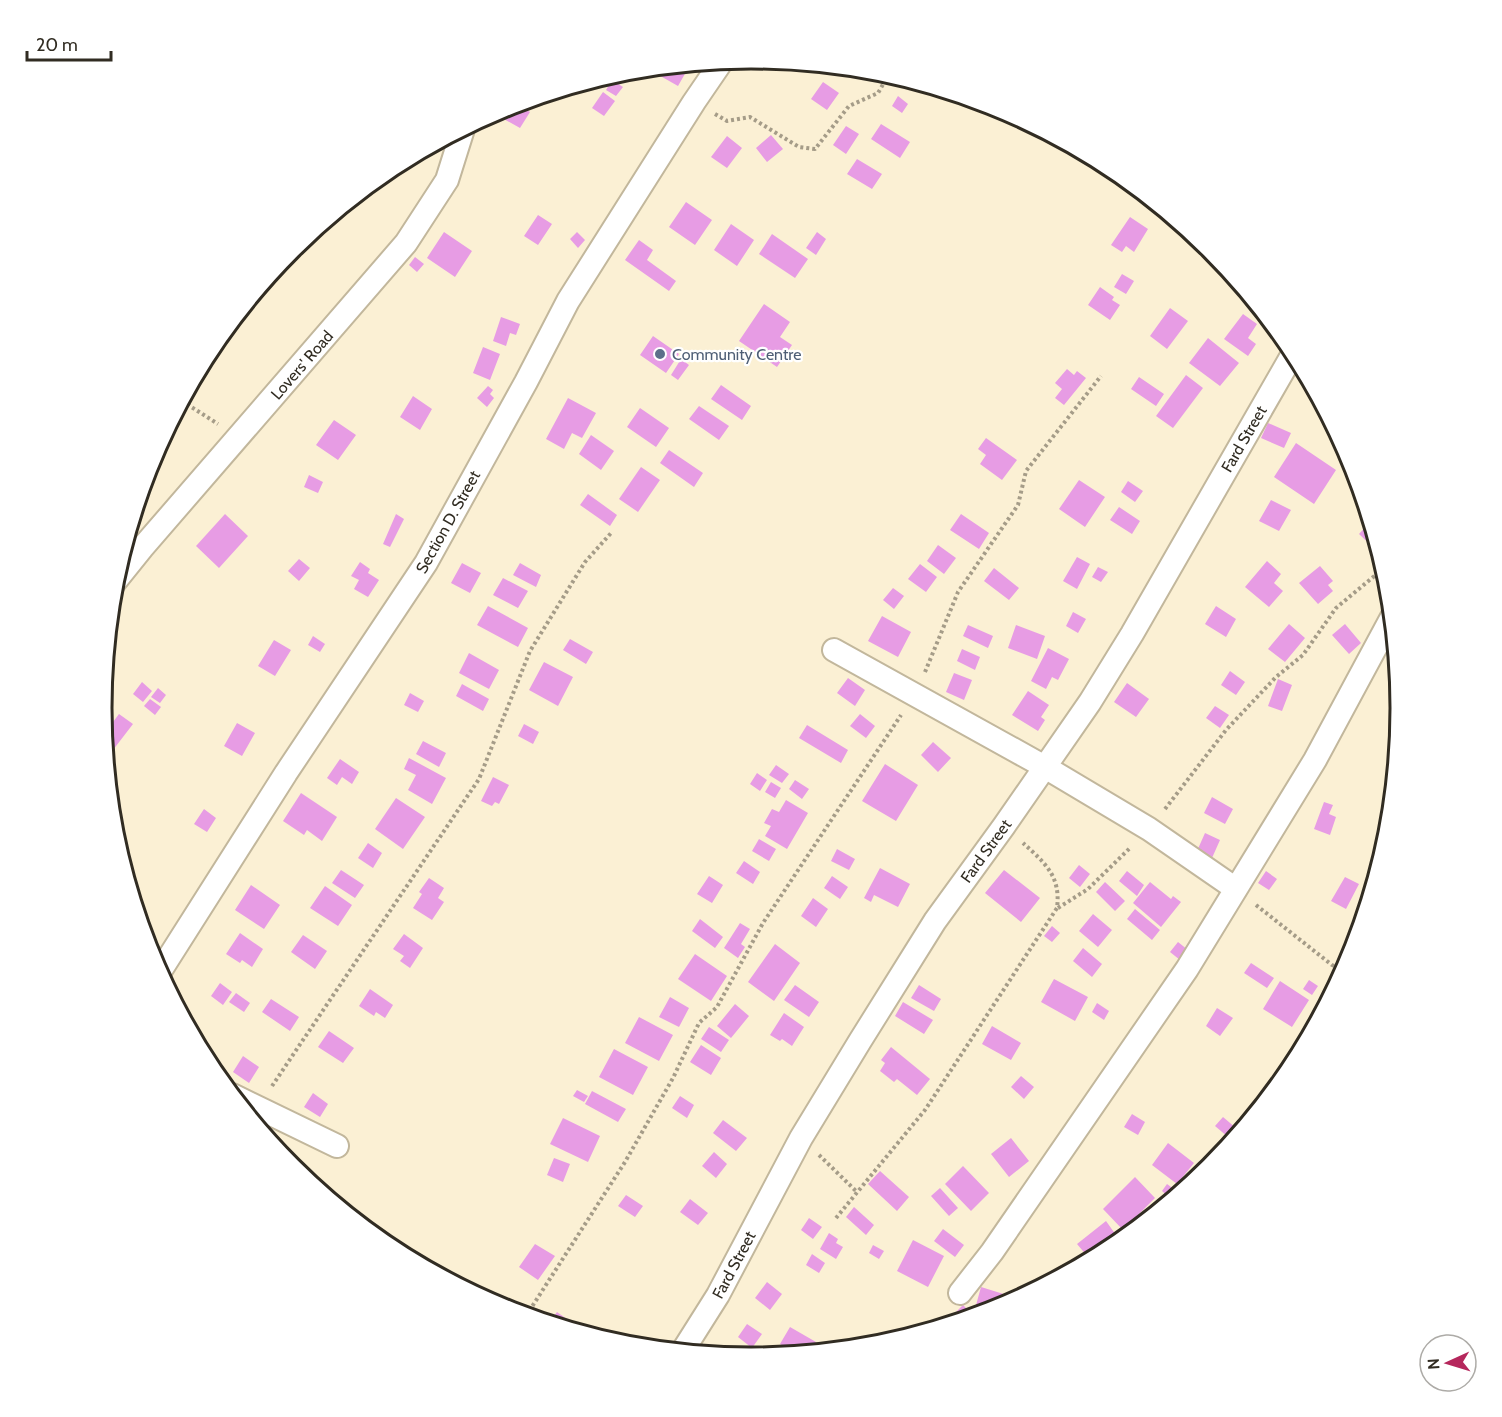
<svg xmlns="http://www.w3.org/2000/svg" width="1502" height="1417" font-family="Cabin,sans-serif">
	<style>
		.building { fill: #e79ce4 }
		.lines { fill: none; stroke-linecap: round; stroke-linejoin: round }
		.street-casing { stroke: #c2b79c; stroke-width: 26 }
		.path { stroke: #a59c88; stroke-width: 4; stroke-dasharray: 3 3; stroke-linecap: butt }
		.street { stroke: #fff; stroke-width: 22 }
		.service-dot { fill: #5c6f8a; stroke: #fff; stroke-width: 2 }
		.labels { text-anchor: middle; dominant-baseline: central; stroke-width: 4.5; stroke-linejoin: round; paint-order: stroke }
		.service-label { font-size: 16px; fill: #4e5e75; stroke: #fff; text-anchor: start }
		.street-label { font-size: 16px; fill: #312c22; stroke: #fff }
		.rim { fill: none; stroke: #312c22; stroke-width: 3 }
	</style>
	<rect width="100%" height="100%" fill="#fbf0d4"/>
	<!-- building -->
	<path class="building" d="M690,65L678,86L648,69L675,66Z
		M612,80L623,87L616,96L606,90Z
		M823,82L839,93L827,110L811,99Z
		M603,92L615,101L604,116L592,108Z
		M898,96L908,104L902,113L892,106Z
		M516,104L530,112L520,128L493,113Z
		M881,124L910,142L900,158L871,139Z
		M846,126L859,134L846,154L833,145Z
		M771,135L783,149L767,162L756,148Z
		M727,136L742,148L727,168L711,157Z
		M857,159L882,174L872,189L847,174Z
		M686,202L712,220L695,245L669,227Z
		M538,215L552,224L538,245L524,236Z
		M1130,217L1148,229L1134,252L1126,246L1122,252L1111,245Z
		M731,224L754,240L737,266L714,250Z
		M444,232L472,251L455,277L427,258Z
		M577,232L585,240L578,248L570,239Z
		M817,232L826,239L816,255L806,248Z
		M772,234L808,259L795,278L759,254Z
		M639,240L653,250L647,260L676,281L669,291L625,260Z
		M415,257L424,264L417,272L409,265Z
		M1122,274L1134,281L1126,294L1114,287Z
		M1100,287L1114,297L1112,300L1120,305L1110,320L1088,305Z
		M764,304L790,322L780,337L792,345L777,367L739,341Z
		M1256,304L1265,316L1262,320L1250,311Z
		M1170,308L1188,321L1167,349L1150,336Z
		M1243,314L1257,324L1248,338L1256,344L1248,356L1224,339Z
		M501,317L520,324L516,335L510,333L506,346L493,341Z
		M653,336L679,354L666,373L640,355Z
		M1208,338L1239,363L1220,386L1189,363Z
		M483,347L500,354L490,380L473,373Z
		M681,359L689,365L678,380L671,375Z
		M1067,369L1074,375L1077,371L1086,378L1064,405L1055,398L1062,389L1055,383Z
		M1186,375L1203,388L1173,428L1156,416Z
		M1139,377L1164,394L1156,406L1131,389Z
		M721,385L751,406L742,420L711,399Z
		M488,386L493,390L490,394L494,398L487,407L477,398Z
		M413,396L432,409L420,430L400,417Z
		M568,398L596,413L582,438L572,433L564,449L546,439Z
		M699,406L729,426L719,440L689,419Z
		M640,408L669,428L656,447L627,427Z
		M334,420L356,435L338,460L316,445Z
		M1331,422L1343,443L1325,429Z
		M1268,423L1291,433L1284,448L1261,438Z
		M591,435L614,451L601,470L579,454Z
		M986,438L1017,460L1002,480L980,464L986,455L978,449Z
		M1296,443L1336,470L1314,504L1274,477Z
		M669,450L703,473L694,487L660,463Z
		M641,467L660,480L638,512L619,499Z
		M309,475L323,482L318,493L304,487Z
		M1079,480L1105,497L1085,527L1059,509Z
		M1128,481L1143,491L1135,502L1121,492Z
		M588,494L617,515L610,526L580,505Z
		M1271,500L1291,510L1279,531L1259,521Z
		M1119,507L1140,521L1132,534L1110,520Z
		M225,514L248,536L219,568L196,546Z
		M396,514L404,519L390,547L383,544Z
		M961,514L989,533L979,549L950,530Z
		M1370,522L1373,529L1380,554L1359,534Z
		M938,545L956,558L944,574L927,561Z
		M1077,557L1090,564L1077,589L1063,581Z
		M299,559L310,568L299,581L288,571Z
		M1267,561L1281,574L1274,583L1283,591L1269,607L1245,587Z
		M360,562L370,569L368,573L379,580L368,597L354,589L359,580L351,576Z
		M462,563L481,573L470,593L451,583Z
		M520,563L541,575L536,587L513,575Z
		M920,564L937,577L926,592L908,579Z
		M1320,566L1333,581L1328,585L1333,591L1318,604L1299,583Z
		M1098,567L1108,572L1101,582L1092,577Z
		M994,568L1019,588L1009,600L984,581Z
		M503,578L528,591L518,608L493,595Z
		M893,588L904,596L894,609L883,600Z
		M488,606L528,628L518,647L477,625Z
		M1216,606L1236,619L1226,637L1205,624Z
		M1073,612L1086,619L1078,633L1066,626Z
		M882,616L911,632L898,657L868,641Z
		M1289,624L1305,638L1285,662L1268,649Z
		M1345,624L1361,643L1349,654L1332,635Z
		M968,625L993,636L988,648L963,636Z
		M1016,625L1045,636L1037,659L1008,648Z
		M313,636L325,644L320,652L308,645Z
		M570,639L593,652L586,664L563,650Z
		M274,640L291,650L275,676L258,666Z
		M1048,648L1069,659L1058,680L1052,677L1046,689L1031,681Z
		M962,649L980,657L975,670L957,661Z
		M469,653L499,670L489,689L459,673Z
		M544,662L573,677L558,706L529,690Z
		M1230,671L1245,682L1236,695L1221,685Z
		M954,673L972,680L964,700L946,692Z
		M848,678L865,690L855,706L837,693Z
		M1278,679L1292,685L1282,711L1268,706Z
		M142,682L152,691L143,702L133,694Z
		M1127,683L1149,699L1136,717L1114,702Z
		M462,684L489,699L483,711L456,696Z
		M158,688L166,695L160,703L151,697Z
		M1028,691L1049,705L1041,717L1045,720L1038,731L1012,715Z
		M410,693L424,701L418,712L404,705Z
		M150,699L161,707L155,715L144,706Z
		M1215,706L1229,715L1220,728L1206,718Z
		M119,714L133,724L113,750L104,743L102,719L110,726Z
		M860,714L875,726L866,738L850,726Z
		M237,723L255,733L242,756L224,746Z
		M524,724L539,732L533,744L518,736Z
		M807,725L848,750L841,763L799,738Z
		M423,741L446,753L439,767L416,754Z
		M933,742L951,758L938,772L921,755Z
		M409,758L446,778L432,804L408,790L416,775L404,769Z
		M340,759L359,772L352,784L342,777L337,785L327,778Z
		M885,764L918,785L896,821L862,801Z
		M776,765L789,774L782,783L769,775Z
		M757,773L767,780L760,791L750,784Z
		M493,777L509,785L499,804L495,802L492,806L481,801Z
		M795,780L809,789L802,799L789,789Z
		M771,782L781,788L775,798L765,792Z
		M301,793L337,817L322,841L307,830L304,835L283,821Z
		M1212,797L1233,809L1225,824L1204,813Z
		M396,798L425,817L403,849L375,829Z
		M786,800L808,813L787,849L765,836L771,826L764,823L772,809L779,812Z
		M1324,802L1333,805L1329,814L1336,817L1330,835L1314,829Z
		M204,809L216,818L207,832L194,824Z
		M111,814L123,820L115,835L113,834Z
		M1205,833L1220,840L1212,858L1197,851Z
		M759,839L776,849L769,861L752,851Z
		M368,843L382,853L373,868L358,858Z
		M837,849L855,859L849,870L831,861Z
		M744,861L760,872L753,884L736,873Z
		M1079,865L1090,874L1080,887L1069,878Z
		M880,868L910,884L898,907L874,895L871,902L864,898Z
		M341,870L364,885L355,898L332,883Z
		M1004,870L1040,898L1021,922L985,893Z
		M1127,871L1144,885L1137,896L1119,881Z
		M1266,871L1277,879L1269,890L1258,883Z
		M709,876L723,885L712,903L697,894Z
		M832,876L848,887L840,899L824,888Z
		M1345,877L1359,884L1346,909L1331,901Z
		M429,878L444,888L438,898L444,902L432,920L413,908L422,894L419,892Z
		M1105,882L1125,901L1115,911L1096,892Z
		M1150,882L1171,899L1173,896L1181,902L1161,927L1133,903Z
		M251,885L280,905L264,929L235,910Z
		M325,886L352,905L338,926L310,908Z
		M813,898L828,909L816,927L801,916Z
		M1135,909L1160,930L1152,940L1127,919Z
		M1093,914L1112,930L1098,947L1079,931Z
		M700,919L723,937L715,948L692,931Z
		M740,923L750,929L741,944L745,947L738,958L724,948Z
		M1052,926L1060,933L1052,942L1044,936Z
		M240,933L263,949L252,967L242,960L240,963L226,954Z
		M404,934L423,948L410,968L400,961L404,956L393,949Z
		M303,935L327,951L315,969L291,952Z
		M1178,942L1188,950L1180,960L1170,952Z
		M775,944L800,963L774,1001L748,982Z
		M1083,948L1102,964L1092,977L1073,961Z
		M695,954L727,976L711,1001L678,979Z
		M1251,963L1274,978L1267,988L1244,973Z
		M1054,979L1088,997L1075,1021L1041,1002Z
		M1309,980L1318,986L1312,995L1303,989Z
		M1280,981L1309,1000L1292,1027L1263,1009Z
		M220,983L232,992L223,1005L211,996Z
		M795,985L819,1002L809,1017L784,1000Z
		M919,985L941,999L934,1011L911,998Z
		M370,989L393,1005L385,1018L376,1012L374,1016L359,1006Z
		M236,993L250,1003L244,1012L229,1002Z
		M670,997L689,1008L679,1027L659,1017Z
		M271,999L299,1017L290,1031L262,1012Z
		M903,1002L933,1020L924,1034L895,1016Z
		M1097,1003L1109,1011L1104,1020L1092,1012Z
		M735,1004L749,1016L731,1038L717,1026Z
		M1217,1008L1233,1018L1220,1036L1206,1026Z
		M784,1013L804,1027L792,1046L782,1039L780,1041L770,1035Z
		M639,1017L673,1035L659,1061L625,1043Z
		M992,1026L1021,1043L1011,1060L982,1044Z
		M709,1027L729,1040L721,1052L701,1039Z
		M329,1031L354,1048L343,1063L318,1047Z
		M701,1045L721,1058L711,1075L690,1062Z
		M891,1047L930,1079L917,1095L897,1079L894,1082L880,1071L885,1063L881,1060Z
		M614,1049L648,1067L633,1095L599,1077Z
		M243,1056L259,1067L249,1083L233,1072Z
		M1021,1076L1034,1087L1024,1099L1011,1087Z
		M577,1090L588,1096L584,1102L573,1096Z
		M592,1091L626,1109L618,1122L585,1104Z
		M313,1093L328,1104L320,1117L304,1107Z
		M680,1096L694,1105L687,1118L672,1108Z
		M1132,1114L1145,1122L1138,1135L1124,1127Z
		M1223,1117L1236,1128L1228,1137L1215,1126Z
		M563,1118L600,1136L588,1162L550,1144Z
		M723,1120L747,1138L736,1151L713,1133Z
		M1011,1138L1029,1161L1009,1177L991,1154Z
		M1168,1143L1194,1163L1177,1184L1152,1165Z
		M714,1152L727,1164L716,1178L702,1166Z
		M554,1158L570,1164L563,1182L547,1175Z
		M963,1166L989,1193L971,1211L945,1184Z
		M880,1171L909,1197L897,1211L868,1184Z
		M1135,1177L1155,1198L1123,1230L1103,1209Z
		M1167,1184L1178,1192L1172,1200L1162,1191Z
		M940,1188L958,1208L949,1216L931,1196Z
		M626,1195L643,1206L635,1217L618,1206Z
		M690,1199L708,1213L698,1225L680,1212Z
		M854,1207L874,1225L866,1235L846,1217Z
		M809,1218L822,1227L813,1239L801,1230Z
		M1106,1221L1116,1235L1088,1257L1077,1244Z
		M943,1229L964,1245L955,1257L934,1241Z
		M829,1233L838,1239L836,1243L843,1247L836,1259L820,1249Z
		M913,1240L944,1256L928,1287L897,1271Z
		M535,1244L555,1256L538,1280L519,1267Z
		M873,1245L884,1251L879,1259L869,1253Z
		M812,1254L825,1263L819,1273L806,1265Z
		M767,1282L782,1294L770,1310L755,1298Z
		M981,1287L1010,1296L1007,1305L999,1309L973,1316Z
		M963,1305L969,1311L965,1315L968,1319L950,1324L947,1321Z
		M557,1312L571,1322L568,1326L574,1331L549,1323Z
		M747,1324L762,1334L752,1348L738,1337Z
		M790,1327L816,1342L810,1353L797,1354L780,1344Z"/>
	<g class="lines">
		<!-- street casing -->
		<g class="street-casing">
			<path id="street" d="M113,584L142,548L406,243L447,180L463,129
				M834,650L1045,767L1149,829L1236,889
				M159,973L286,773L426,563L526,382L568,301L694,102L722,61
				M232,1095L337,1146
				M960,1293L992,1252L1187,969L1315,760L1392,617
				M682,1352L718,1295L801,1138L860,1041L935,921L1004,826L1090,702L1132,634L1294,352"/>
		</g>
		<!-- path -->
		<path class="path" d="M715,114L727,121L750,117L799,147L815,149L849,106L878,93L889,74
			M182,401L218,424
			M925,672L958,592L1018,505L1026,471L1101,376
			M1165,809L1226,730L1276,677L1303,655L1336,608L1384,568
			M1256,905L1332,965L1345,970
			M1058,908L1088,889L1130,848
			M272,1086L479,779L530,651L585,562L612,532
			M819,1155L857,1192
			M836,1218L925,1110L1057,908C1061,876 1045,863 1023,843
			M526,1316L625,1162L673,1078L699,1023L717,1007L763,923L901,715"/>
		<!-- street -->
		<use href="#street" class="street"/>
	</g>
	<!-- markers -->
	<circle class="service-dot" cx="660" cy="354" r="6"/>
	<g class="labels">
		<!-- service labels -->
		<g class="service-label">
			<text x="672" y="354">Community Centre</text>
		</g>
		<!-- street labels -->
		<g class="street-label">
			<text transform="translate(302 365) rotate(-49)">Lovers' Road</text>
			<text transform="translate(1244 439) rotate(-60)">Fard Street</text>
			<text transform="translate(448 522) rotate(-61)">Section D. Street</text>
			<text transform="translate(986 851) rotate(-54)">Fard Street</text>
			<text transform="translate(734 1265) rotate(-62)">Fard Street</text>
		</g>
	</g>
	<!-- crop -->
	<path d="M0 0H1502V1417H0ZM112 708a639 639 0 1 1 1278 0a639 639 0 1 1-1278 0Z" fill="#fff" fill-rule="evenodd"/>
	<path class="rim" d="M112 708a639 639 0 1 1 1278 0a639 639 0 1 1-1278 0Z"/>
	<!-- north arrow -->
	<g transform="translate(1448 1363) rotate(266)"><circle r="28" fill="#ffffff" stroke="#adaba7" stroke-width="1.5"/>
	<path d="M0-4.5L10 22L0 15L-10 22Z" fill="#b5275c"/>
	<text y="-9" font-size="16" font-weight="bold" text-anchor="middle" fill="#312c22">N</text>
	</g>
	<!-- scale -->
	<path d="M27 51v9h84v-9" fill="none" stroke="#312c22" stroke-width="3"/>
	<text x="36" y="51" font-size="18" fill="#312c22" stroke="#ffffff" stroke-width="4.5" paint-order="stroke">20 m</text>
</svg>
